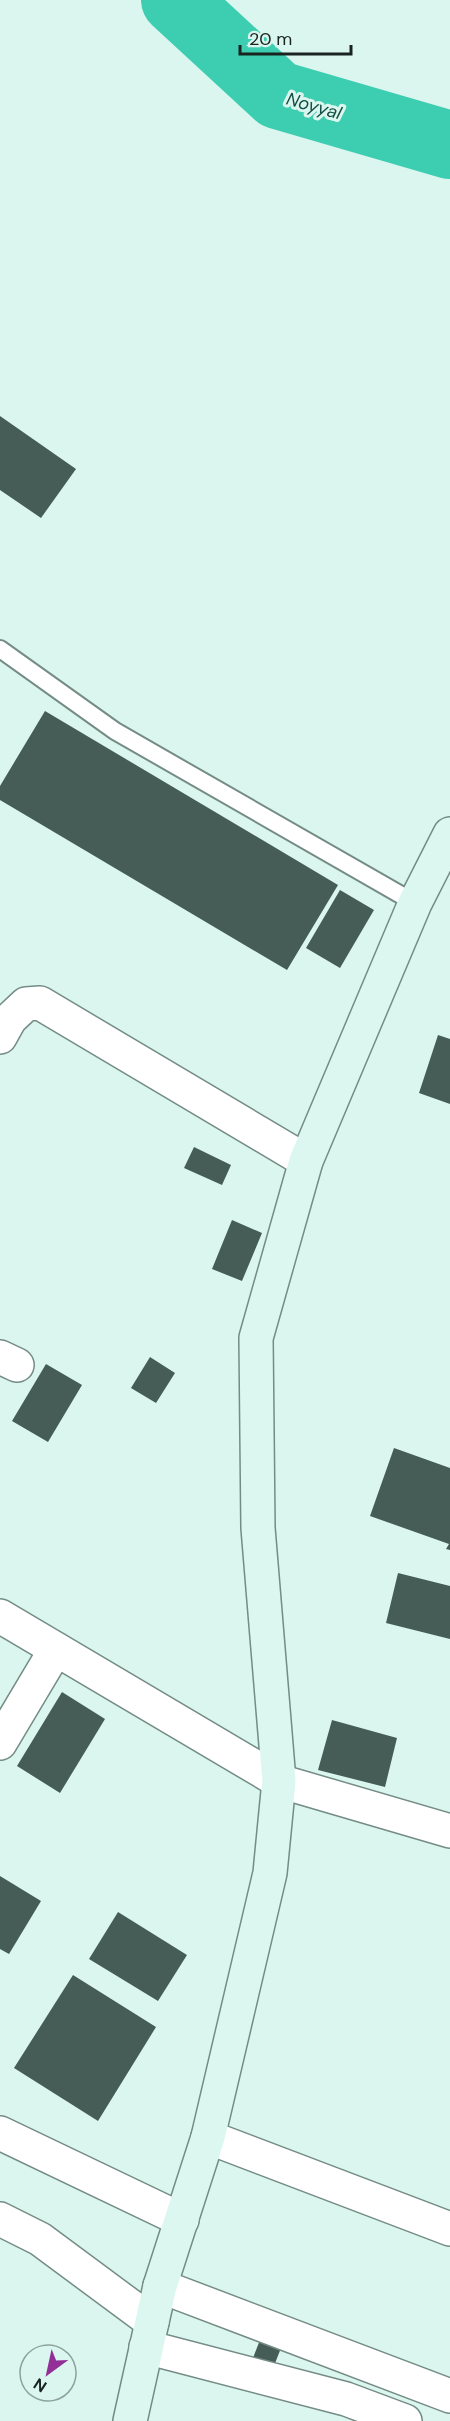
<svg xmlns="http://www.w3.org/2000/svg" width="450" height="2421" font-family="'DM Sans',sans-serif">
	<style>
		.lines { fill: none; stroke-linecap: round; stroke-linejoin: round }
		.river { stroke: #3dceb1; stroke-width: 68 }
		.building { fill: #465d57 }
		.service-casing { stroke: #748c85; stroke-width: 20 }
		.minor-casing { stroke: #748c85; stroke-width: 36 }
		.secondary-casing { stroke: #748c85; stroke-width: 36 }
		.service { stroke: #fff; stroke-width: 16 }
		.minor { stroke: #fff; stroke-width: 33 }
		.secondary { stroke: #dcf7f0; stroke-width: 33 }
		.labels { text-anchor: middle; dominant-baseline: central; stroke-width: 6; stroke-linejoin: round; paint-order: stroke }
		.water-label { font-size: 18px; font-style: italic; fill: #134f42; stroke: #dbf6ee }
	</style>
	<rect width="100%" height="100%" fill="#dbf6ee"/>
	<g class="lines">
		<!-- river -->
		<path class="river" d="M175,0L278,95L450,145"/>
	</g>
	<!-- building -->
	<path class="building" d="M0,416L76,469L41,518L0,490Z
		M45,711L338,885L287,970L0,800V786Z
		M340,890L374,910L340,968L306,948Z
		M438,1035L450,1039V1104L419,1093Z
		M194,1147L231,1165L222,1185L184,1168Z
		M232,1220L262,1233L242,1281L212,1269Z
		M150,1357L175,1373L156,1403L131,1388Z
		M46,1364L82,1385L48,1442L12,1421Z
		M394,1448L450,1468V1550L446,1549L449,1544L370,1516Z
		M398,1573L450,1586V1639L386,1623Z
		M62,1692L105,1719L60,1793L17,1766Z
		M332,1720L397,1738L385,1787L318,1770Z
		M0,1876L41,1901L9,1954L0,1949Z
		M118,1912L187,1955L158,2001L89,1959Z
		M73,1975L156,2027L98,2121L14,2068Z
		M260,2340L281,2348L263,2394L242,2386Z"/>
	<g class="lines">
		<!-- service casing -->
		<g class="service-casing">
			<path id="service" d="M0,649L115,731L415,903"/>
		</g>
		<!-- minor casing -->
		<g class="minor-casing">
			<path id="minor" d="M0,1037L10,1019L26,1004L40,1003L306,1161
				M0,1357L17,1365
				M0,1616L279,1781L450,1831
				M0,1743L56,1649
				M0,2133L182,2220
				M208,2137L450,2229
				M0,2219L40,2239L152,2322
				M160,2286L450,2396
				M146,2347L346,2399L405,2421"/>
		</g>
		<!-- secondary casing -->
		<g class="secondary-casing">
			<path id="secondary" d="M130,2421L160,2286L208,2137L270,1873L279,1781L258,1528L256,1338L306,1161L415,903L450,834"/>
		</g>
		<!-- service -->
		<use href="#service" class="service"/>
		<!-- minor -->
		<use href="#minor" class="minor"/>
		<!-- secondary -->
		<use href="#secondary" class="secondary"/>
	</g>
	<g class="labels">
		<!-- water labels -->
		<g class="water-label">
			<text transform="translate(314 106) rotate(16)">Noyyal</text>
		</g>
	</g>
	<!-- north arrow -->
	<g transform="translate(48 2373) rotate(213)"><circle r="28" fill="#dbf6ee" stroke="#8da29c" stroke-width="1.5"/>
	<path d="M0-4.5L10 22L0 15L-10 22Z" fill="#923097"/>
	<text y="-9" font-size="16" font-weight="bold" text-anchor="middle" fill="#192320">N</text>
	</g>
	<!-- scale -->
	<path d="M240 45v9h111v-9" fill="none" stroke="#192320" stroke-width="3"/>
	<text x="249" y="45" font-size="18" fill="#192320" stroke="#dbf6ee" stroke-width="4.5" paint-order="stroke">20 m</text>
</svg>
